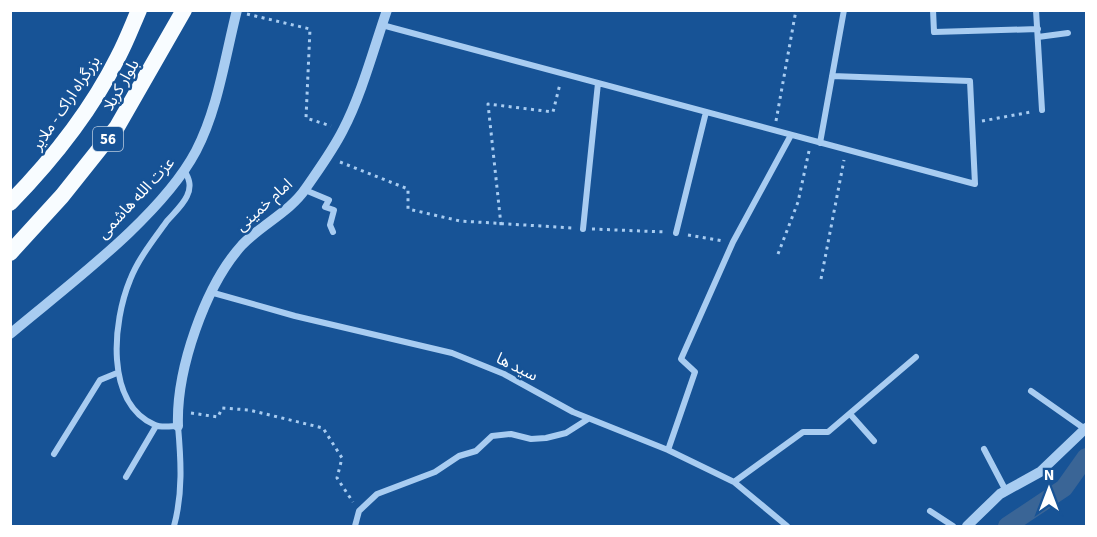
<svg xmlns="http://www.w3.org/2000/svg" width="1097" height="537" font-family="'Source Sans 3','Noto Sans Arabic',sans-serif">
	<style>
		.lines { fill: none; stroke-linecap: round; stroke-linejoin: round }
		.canal { stroke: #3a6596; stroke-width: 18 }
		.path { stroke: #a8ccf1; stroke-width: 3; stroke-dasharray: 3 4.5; stroke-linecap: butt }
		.minor { stroke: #a8ccf1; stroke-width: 6 }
		.tertiary { stroke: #a8ccf1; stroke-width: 10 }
		.trunk { stroke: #f8fcff; stroke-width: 16 }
		.labels { text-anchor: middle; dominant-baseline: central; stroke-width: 5; stroke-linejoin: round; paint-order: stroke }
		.shield { fill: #175396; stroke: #b9cbe0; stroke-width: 1.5 }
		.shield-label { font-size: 15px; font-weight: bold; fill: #fff }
		.street-label { font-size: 16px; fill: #fff; stroke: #175396 }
	</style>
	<rect width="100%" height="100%" fill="#175396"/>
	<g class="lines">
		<!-- canal -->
		<path class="canal" d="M1007,526L1064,488L1086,457"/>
		<!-- path -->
		<path class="path" d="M247,14L310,29L306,118L331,126
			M776,121L796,10
			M982,121L1031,112
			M340,162L408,189V209L460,221L573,228
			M501,225L488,104L553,112L560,84
			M592,229L666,232
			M688,235L723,241
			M778,254L798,202L809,151
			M821,279L844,160
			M191,413L218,417L222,408L249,410L323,428L342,458L337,478L353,502"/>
		<!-- minor -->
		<path class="minor" d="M933,10L934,32L1038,29
			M1036,10L1042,110
			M382,25L975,184L970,81L832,76
			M1038,37L1068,33
			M820,143L844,10
			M305,190L329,200L325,207L334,210L330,225L333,232
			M583,229L598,83
			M676,233L706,112
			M210,292L295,316L452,353L504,374L573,412L668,450L734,482L787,526
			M1031,391L1085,429
			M850,414L874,441
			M984,449L1006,491
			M668,450L695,372L681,359L733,242L791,135
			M54,454L100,380L117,373
			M126,477L156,426
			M734,482L803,432H828L916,357
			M930,511L953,526
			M174,526C183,493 181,460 178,426C172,426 161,428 155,425C104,403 113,321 130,280C138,259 154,239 167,221C174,213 183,205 187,196C192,186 189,178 184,170
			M355,526L359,511L377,494L435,472L459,456L476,451L492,436L511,434L531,439L546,438L566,433L588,419"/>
		<!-- tertiary -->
		<path class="tertiary" d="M10,334C68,285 161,217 196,151C218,109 225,57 237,10
			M178,426C176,370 205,286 242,245C262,224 290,212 306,188C319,169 333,150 343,130C361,96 374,48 387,10
			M967,526L1000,494L1040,472L1086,428"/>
		<!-- trunk -->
		<path class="trunk" d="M10,203C52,160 91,111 118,57C126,42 132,26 139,10
			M10,253L62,196L117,127L184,10"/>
	</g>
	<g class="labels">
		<!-- shield labels -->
		<rect class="shield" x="93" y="127" width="30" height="24" rx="4.5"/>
		<g class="shield-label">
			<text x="108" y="139">56</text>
		</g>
		<!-- street labels -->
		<g class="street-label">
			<text transform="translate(121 85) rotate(-60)">بلوار کربلا</text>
			<text transform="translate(66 103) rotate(-56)">بزرگراه اراک - ملایر</text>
			<text transform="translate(136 198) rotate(-47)">عزت الله هاشمی</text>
			<text transform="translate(264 205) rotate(-42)">امام خمینی</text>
			<text transform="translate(517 367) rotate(26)">سید ها</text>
		</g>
	</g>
	<!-- border -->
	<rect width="1097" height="537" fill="none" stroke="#ffffff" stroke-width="24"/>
	<!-- north arrow -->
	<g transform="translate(1049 489)" stroke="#175396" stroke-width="4.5" paint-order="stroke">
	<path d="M0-4.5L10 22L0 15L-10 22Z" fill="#ffffff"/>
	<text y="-9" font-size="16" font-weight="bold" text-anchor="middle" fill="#ffffff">N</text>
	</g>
</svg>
